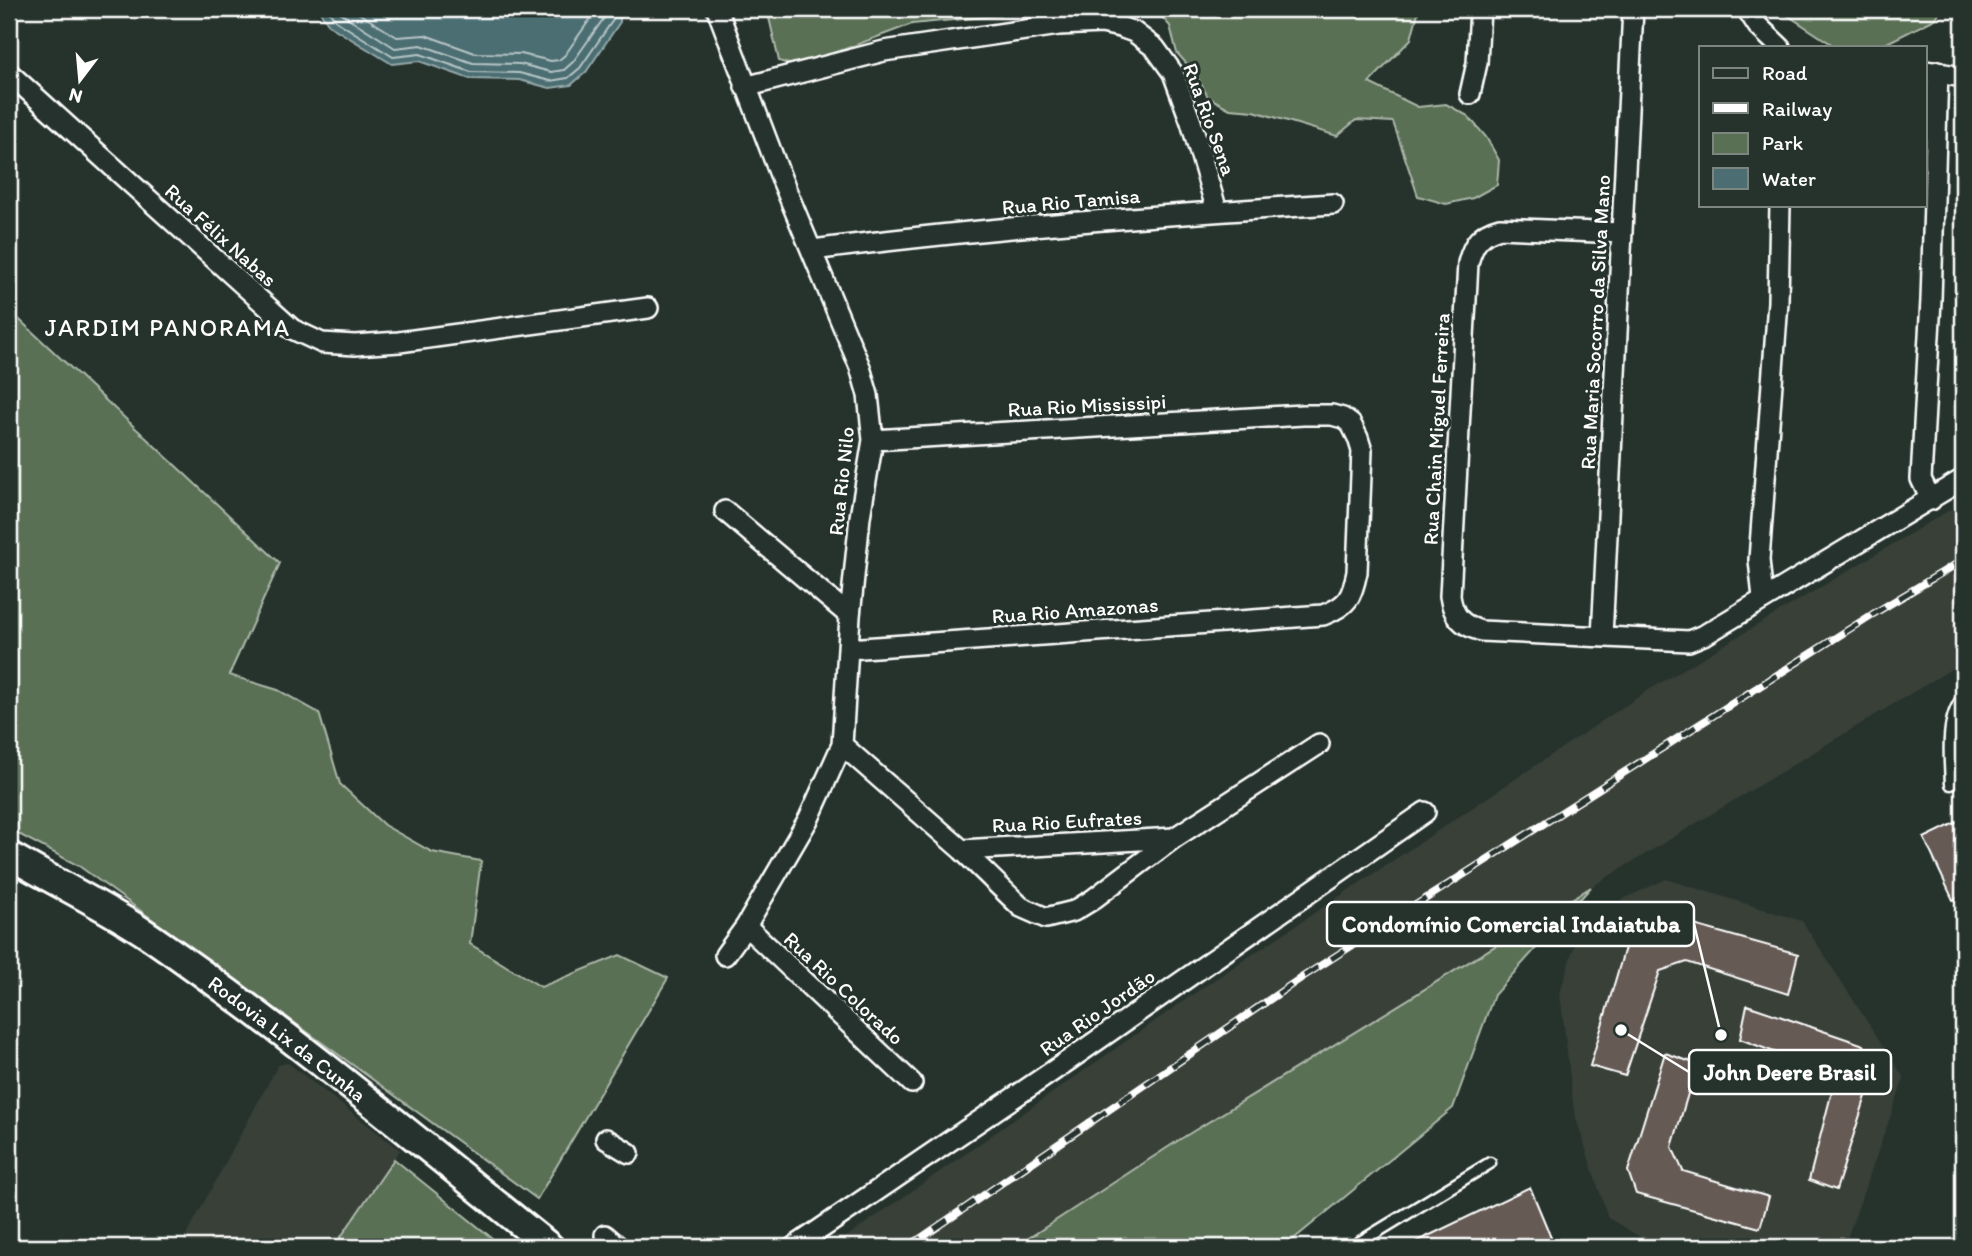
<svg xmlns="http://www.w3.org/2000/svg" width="1972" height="1256" font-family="Itim,sans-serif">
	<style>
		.built { fill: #393f39 }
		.green { fill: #5a7054; stroke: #acb8aa; stroke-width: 2 }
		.water { fill: #4c6e72; stroke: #94a8aa; stroke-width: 2 }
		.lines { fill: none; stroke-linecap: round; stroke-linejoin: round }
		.shore { stroke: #b7c5c7; stroke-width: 2 }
		.building { fill: #665a55; stroke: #fff; stroke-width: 2 }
		.lane-casing { stroke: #fff; stroke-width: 15 }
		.street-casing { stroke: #fff; stroke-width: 24 }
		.secondary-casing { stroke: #fff; stroke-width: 32 }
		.lane { stroke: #26332d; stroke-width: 10 }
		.street { stroke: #26332d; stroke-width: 19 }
		.secondary { stroke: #26332d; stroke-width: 26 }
		.rail-casing { stroke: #fff; stroke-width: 8 }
		.rail { stroke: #26332d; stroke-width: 5; stroke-dasharray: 16; stroke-linecap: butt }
		.labels { text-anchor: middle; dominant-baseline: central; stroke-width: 6; stroke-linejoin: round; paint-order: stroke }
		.street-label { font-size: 21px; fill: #fff; stroke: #26332d }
		.quarter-label { font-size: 24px; letter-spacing: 2px; fill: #fff; stroke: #26332d }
		.leader { fill: none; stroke: #fff; stroke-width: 2.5 }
		.callout-dot { fill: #fff; stroke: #26332d; stroke-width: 2.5 }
		.callout { fill: #26332d; stroke: #fff; stroke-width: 2.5 }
		.callout-label { font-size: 23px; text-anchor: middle; font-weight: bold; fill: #fff }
	</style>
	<rect width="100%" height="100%" fill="#26332d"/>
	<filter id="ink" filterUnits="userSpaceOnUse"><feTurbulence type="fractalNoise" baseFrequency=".0143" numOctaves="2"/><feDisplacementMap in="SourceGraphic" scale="14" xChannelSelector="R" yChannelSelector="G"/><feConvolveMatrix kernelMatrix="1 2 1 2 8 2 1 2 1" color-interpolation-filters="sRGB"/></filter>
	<g filter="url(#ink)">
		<!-- built -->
		<path class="built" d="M1963,502V662L1591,887L1179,1140L1015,1247H832L1205,986L1647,691Z
			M1666,879L1802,921L1904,1078L1844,1247H1657L1608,1218L1574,1112L1560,993L1574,946L1604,908Z
			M288,1063L400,1150L334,1247H180L278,1065Z"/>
		<!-- green -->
		<path class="green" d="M767,9H1068L912,24L797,67L779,61Z
			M1155,9H1419L1411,39L1369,83L1418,107L1446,104L1468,116L1486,137L1499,160L1497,185L1473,198L1446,204L1418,196L1393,122L1356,120L1337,136L1254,111L1230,109L1208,97L1195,73L1177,53L1170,26Z
			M1778,9H1942L1935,19L1879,47H1836Z
			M9,310L280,563L229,675L278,690L319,713L340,784L384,825L432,852L481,861L470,944L541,987L620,955L668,978L537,1199L79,866L9,829Z
			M1591,887L1494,995L1453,1108L1284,1247H1015L1179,1140Z
			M394,1159L503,1247H334Z"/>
		<!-- water -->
		<path class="water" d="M318,9H620V22L586,72L571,85L550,88L519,80L470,79L419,61L392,64L330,26Z"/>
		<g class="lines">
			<!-- shore -->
			<path class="shore" d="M327,9L336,21L393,57L420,54L471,72L519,73L550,81L568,78L580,68L613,20V9
				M337,9L342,14L395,48L421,45L473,63L520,64L551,72L564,70L573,62L604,18V9
				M352,9L397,37L425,35L475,53L521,54L551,61L559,60L565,55L593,15L594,9"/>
		</g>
		<!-- building -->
		<path class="building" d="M1963,819V895L1953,900L1924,838Z
			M1669,918L1798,954L1788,994L1687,962L1660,971L1625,1076L1590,1066L1629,934Z
			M1747,1005L1864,1045L1875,1068L1836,1190L1809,1180L1832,1091L1819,1069L1740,1039Z
			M1665,1053L1697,1064L1672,1147L1683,1171L1769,1197L1760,1228L1636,1194L1628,1171Z
			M1530,1187L1555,1247H1405Z"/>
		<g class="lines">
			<!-- lane casing -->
			<g class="lane-casing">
				<path id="lane" d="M1951,784C1950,759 1945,718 1963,698
					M1352,1247L1490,1163"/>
			</g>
			<!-- street casing -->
			<g class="street-casing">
				<path id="street" d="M717,9L782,180L860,367L868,395L873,440L860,517L850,616L842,745L809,818L746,926L725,955
					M1747,9L1758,26L1780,47
					M1926,71L1963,77
					M9,73L292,329L322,343L355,345L399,342L648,308
					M745,87L884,51L1059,25L1102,23L1120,27L1134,32L1155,48L1173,73L1191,122L1217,211
					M1470,94L1477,63L1480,9
					M1622,233L1500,228C1480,233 1473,244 1468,263L1450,596C1453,616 1461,625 1481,631L1689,641L1706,634L1963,479
					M813,250C986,227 1160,215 1333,204
					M1931,500L1921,479L1931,300L1938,71
					M725,511L850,616
					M1763,598L1759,560L1778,302L1780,205
					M1602,637L1633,9
					M848,649L1323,615C1348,606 1352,597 1357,572L1362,451L1358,438L1351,424L1343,418L1332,415H1303L873,440
					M842,745L962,850L1021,907L1046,918L1074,911L1092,900L1174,838L1319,744
					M962,850L1174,838
					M746,926L912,1083
					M606,1139L629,1153
					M605,1235L619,1247
					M794,1247L1069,1060L1425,812"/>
			</g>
			<!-- secondary casing -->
			<g class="secondary-casing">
				<g id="secondary">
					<path id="s1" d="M9,855C56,883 107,907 151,937C290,1033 419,1142 550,1247"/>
				</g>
			</g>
			<!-- lane -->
			<use href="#lane" class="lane"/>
			<!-- street -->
			<use href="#street" class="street"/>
			<!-- secondary -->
			<use href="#secondary" class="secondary"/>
			<!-- rail casing -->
			<g class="rail-casing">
				<path id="rail" d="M908,1247L1301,978L1873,614L1963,560"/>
			</g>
			<!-- rail -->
			<use href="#rail" class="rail"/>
		</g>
	</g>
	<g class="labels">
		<!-- street labels -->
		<g class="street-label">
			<text transform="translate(1210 119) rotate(70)">Rua Rio Sena</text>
			<text transform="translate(1071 201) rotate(-5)">Rua Rio Tamisa</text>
			<text transform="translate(221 235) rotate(42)">Rua Félix Nabas</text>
			<text transform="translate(1595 322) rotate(-87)">Rua Maria Socorro da Silva Mano</text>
			<text transform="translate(1087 405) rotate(-3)">Rua Rio Mississipi</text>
			<text transform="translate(1436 429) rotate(-87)">Rua Chain Miguel Ferreira</text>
			<text transform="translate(841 481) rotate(-84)">Rua Rio Nilo</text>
			<text transform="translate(1075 610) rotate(-4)">Rua Rio Amazonas</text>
			<text transform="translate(1067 821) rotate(-3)">Rua Rio Eufrates</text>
			<text transform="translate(844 988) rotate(43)">Rua Rio Colorado</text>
			<text transform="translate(1097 1012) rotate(-35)">Rua Rio Jordão</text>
			<text stroke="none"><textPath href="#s1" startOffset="334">Rodovia Lix da Cunha</textPath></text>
		</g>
		<!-- quarter labels -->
		<g class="quarter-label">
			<text x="168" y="327">JARDIM PANORAMA</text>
		</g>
	</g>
	<!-- callouts -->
	<path class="leader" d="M1721 1035L1694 924M1621 1030L1689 1072"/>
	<g class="callout-dot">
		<circle cx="1721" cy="1035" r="7"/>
		<circle cx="1621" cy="1030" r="7"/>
	</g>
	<g class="callout">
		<rect x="1327" y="902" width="367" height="44" rx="7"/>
		<rect x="1689" y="1050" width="202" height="44" rx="7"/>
	</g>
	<g class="callout-label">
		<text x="1511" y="932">Condomínio Comercial Indaiatuba</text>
		<text x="1790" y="1080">John Deere Brasil</text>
	</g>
	<!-- margin -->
	<rect width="1972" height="1256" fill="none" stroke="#26332d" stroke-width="35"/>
	<rect x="18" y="18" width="1937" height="1221" fill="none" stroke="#fff" stroke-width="2.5" filter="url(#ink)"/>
	<!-- legend -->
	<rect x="1699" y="46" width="228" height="161" fill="#26332d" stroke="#7d8581" stroke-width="2"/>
	<rect x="1713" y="68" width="35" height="10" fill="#26332d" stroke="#7d8581" stroke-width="2"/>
	<text x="1762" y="80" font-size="21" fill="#ffffff">Road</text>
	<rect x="1713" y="103" width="35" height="10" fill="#ffffff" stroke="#7d8581" stroke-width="2"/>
	<text x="1762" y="116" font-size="21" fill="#ffffff">Railway</text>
	<rect x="1713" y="133" width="35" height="21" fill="#5a7054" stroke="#7d8581" stroke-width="2"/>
	<text x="1762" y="150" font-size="21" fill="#ffffff">Park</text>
	<rect x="1713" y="168" width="35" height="21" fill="#4c6e72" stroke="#7d8581" stroke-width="2"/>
	<text x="1762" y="186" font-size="21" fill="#ffffff">Water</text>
	<!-- north arrow -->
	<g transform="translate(80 80) rotate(196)" stroke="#26332d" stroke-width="5" paint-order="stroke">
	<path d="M0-5L12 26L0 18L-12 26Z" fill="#ffffff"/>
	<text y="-10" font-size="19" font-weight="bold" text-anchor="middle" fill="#ffffff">N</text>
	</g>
</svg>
